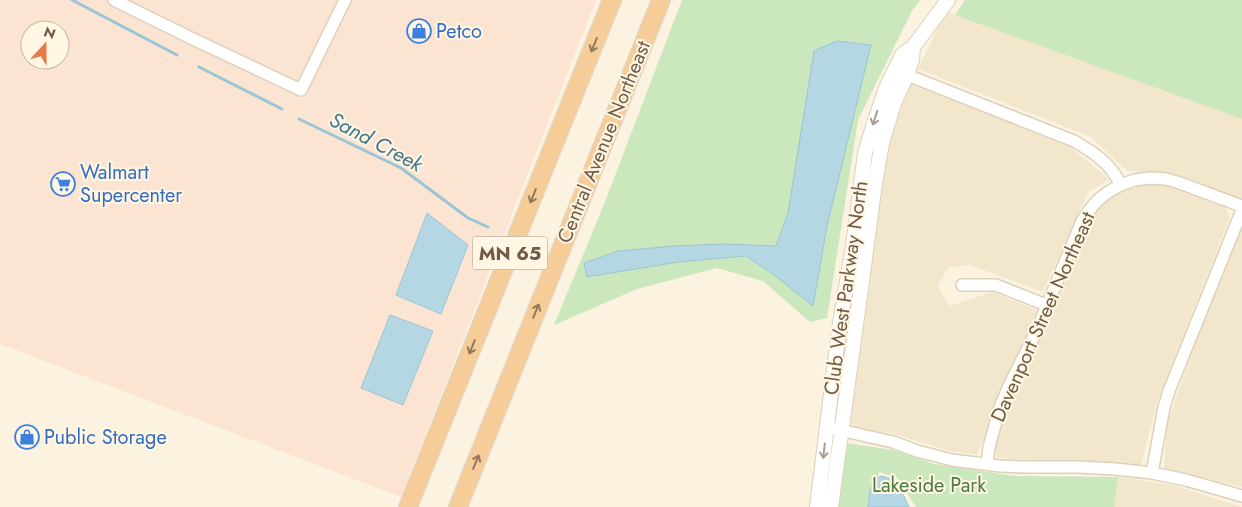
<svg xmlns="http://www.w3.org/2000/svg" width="1242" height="507" font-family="Jost,sans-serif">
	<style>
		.residential { fill: #f2e6cd }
		.commercial { fill: #fbe4d2; fill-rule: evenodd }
		.green { fill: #cae7be }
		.water { fill: #b5d7e3; stroke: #9bc5d5 }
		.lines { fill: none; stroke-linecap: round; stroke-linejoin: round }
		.stream { stroke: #9bc5d5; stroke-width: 3 }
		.minor-casing { stroke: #ded0bb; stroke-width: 14 }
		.tertiary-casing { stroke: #ded0bb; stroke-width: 16 }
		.trunk-casing { stroke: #ddd8d3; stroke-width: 20 }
		.minor { stroke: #fff; stroke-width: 11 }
		.tertiary { stroke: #fff; stroke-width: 14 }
		.trunk { stroke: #f6cd98; stroke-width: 18 }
		.oneway { stroke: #92785c }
		.oneway2 { stroke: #a99d91 }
		.labels { text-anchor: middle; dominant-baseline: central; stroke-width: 4; stroke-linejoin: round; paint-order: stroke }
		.shield { fill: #fff7e4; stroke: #9b8a77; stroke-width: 1 }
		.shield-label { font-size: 19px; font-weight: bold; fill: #705b48 }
		.shop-label { font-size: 20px; fill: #366cbe; stroke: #fff7e4; text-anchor: start }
		.street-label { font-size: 20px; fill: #705b48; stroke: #fff7e4 }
		.park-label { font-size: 20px; fill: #4d7b43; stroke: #fff7e4 }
		.water-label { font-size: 21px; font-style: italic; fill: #45778a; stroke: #fff7e4 }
	</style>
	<rect width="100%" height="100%" fill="#fbf3df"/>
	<!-- residential -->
	<path class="residential" d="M946,11L1242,119V200L1174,173L1127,171L1091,137L918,69Z
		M907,83L1070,147L1109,179L1088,192L1043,292L970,265L949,267L937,286L950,306L992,292L1037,310L977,455L950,451L894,434L855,427L849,421L882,143Z
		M1162,183L1225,206L1230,218L1157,402L1141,465L998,458L994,451L1010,394L1082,221L1121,185Z
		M1242,228V487L1164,469L1167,423L1211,298Z
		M1118,477L1173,485L1242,507H1114Z"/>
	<!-- commercial -->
	<path class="commercial" d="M0,0H596L401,497L0,344ZM30,30H60V60H30Z"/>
	<!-- green -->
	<path class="green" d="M682,0H920L912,11L858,120L827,318L810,322L763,281L717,268L637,289L554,325L605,202Z
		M965,0H1242V119L955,15Z
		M840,442L893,450L934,464L1014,476L1118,477L1114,507H916L897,478L879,472L868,507H837Z"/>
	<!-- water -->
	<path class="water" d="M837,41L871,45L827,226L813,306L773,274L746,256L678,262L587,277L584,263L618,251L674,246L724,244L776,246L788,213L814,51Z
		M427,213L468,245L441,314L396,295Z
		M390,315L433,331L403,405L361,388Z
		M882,476L893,480L904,496L909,507H868L870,490L875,478Z"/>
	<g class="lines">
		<!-- stream -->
		<path class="stream" d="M72,0L177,55
			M199,67L282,109
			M299,119L401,168L468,218L488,227"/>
		<!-- minor casing -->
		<g class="minor-casing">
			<path id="minor" d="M114,0L193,39L301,90L345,0
				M900,74L907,75L1074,141C1095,153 1110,163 1121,185L1134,180L1150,178L1166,179L1177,182L1242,206
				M962,285H996L1046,305
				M826,427L893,442L917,451L952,460L1000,466L1025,467H1078L1115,469L1152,473L1186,480L1242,496
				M987,464L989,447L1000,407L1009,386L1036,332L1082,221C1093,203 1102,194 1121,185
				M1152,473L1164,407L1169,391L1242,210"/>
		</g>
		<!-- tertiary casing -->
		<g class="tertiary-casing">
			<path id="tertiary" d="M817,507L839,329L853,246L865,153L875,120L886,88L902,55L913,47L948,0
				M831,507L862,281L875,183L882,143L894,103L907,75L912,60L913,47"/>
		</g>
		<!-- trunk casing -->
		<g class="trunk-casing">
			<path id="trunk" d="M408,507L612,0
				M458,507L661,0"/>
		</g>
		<!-- minor -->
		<use href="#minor" class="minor"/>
		<!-- tertiary -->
		<use href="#tertiary" class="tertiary"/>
		<!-- trunk -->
		<use href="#trunk" class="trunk"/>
	</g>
	<!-- one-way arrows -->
	<defs><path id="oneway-shaft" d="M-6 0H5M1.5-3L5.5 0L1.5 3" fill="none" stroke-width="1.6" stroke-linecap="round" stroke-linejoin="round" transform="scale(1.25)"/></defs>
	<g class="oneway">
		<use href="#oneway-shaft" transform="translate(594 45) rotate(112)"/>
		<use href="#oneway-shaft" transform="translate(533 196) rotate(112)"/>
		<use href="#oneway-shaft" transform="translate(536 311) rotate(-68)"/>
		<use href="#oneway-shaft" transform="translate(472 347) rotate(112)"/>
		<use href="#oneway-shaft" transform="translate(476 462) rotate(-68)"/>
	</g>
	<g class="oneway2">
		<use href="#oneway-shaft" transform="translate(875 118) rotate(108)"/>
		<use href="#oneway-shaft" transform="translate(824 451) rotate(96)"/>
	</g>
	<!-- icons -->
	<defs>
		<g id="shop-ring" transform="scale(1.25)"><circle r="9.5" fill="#fff7e4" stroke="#3f7fe0" stroke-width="1.5"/><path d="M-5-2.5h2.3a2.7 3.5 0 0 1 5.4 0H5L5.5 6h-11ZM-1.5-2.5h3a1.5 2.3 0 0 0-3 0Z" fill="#3f7fe0"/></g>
		<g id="supermarket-ring" transform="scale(1.25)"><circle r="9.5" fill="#fff7e4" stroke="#3f7fe0" stroke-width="1.5"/><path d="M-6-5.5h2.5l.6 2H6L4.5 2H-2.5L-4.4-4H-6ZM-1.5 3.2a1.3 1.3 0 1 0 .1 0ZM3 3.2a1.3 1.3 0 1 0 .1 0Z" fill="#3f7fe0"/></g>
	</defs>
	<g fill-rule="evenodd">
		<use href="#shop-ring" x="419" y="31"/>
		<use href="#supermarket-ring" x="63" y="184"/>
		<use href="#shop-ring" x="27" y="437"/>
	</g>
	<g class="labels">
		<!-- shield labels -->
		<rect class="shield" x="472.5" y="236.5" width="75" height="33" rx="4"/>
		<g class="shield-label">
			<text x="510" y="253">MN 65</text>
		</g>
		<!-- shop labels -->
		<g class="shop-label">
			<text x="436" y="31">Petco</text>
			<text x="80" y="172">Walmart<tspan x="80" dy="23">Supercenter</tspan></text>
			<text x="44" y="437">Public Storage</text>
		</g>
		<!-- street labels -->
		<g class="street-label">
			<text transform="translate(604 142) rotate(-68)">Central Avenue Northeast</text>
			<text transform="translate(846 288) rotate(-82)">Club West Parkway North</text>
			<text transform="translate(1043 317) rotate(-66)">Davenport Street Northeast</text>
		</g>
		<!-- park labels -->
		<g class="park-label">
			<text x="929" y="485">Lakeside Park</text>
		</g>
		<!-- water labels -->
		<g class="water-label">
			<text transform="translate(376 142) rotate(28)">Sand Creek</text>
		</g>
	</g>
	<!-- north arrow -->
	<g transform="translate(45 45) rotate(21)"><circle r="24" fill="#fff7e4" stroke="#c6b9a6"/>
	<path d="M0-4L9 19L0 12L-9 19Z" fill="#e37c46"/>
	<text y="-8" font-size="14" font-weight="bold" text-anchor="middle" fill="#705b48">N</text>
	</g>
</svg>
